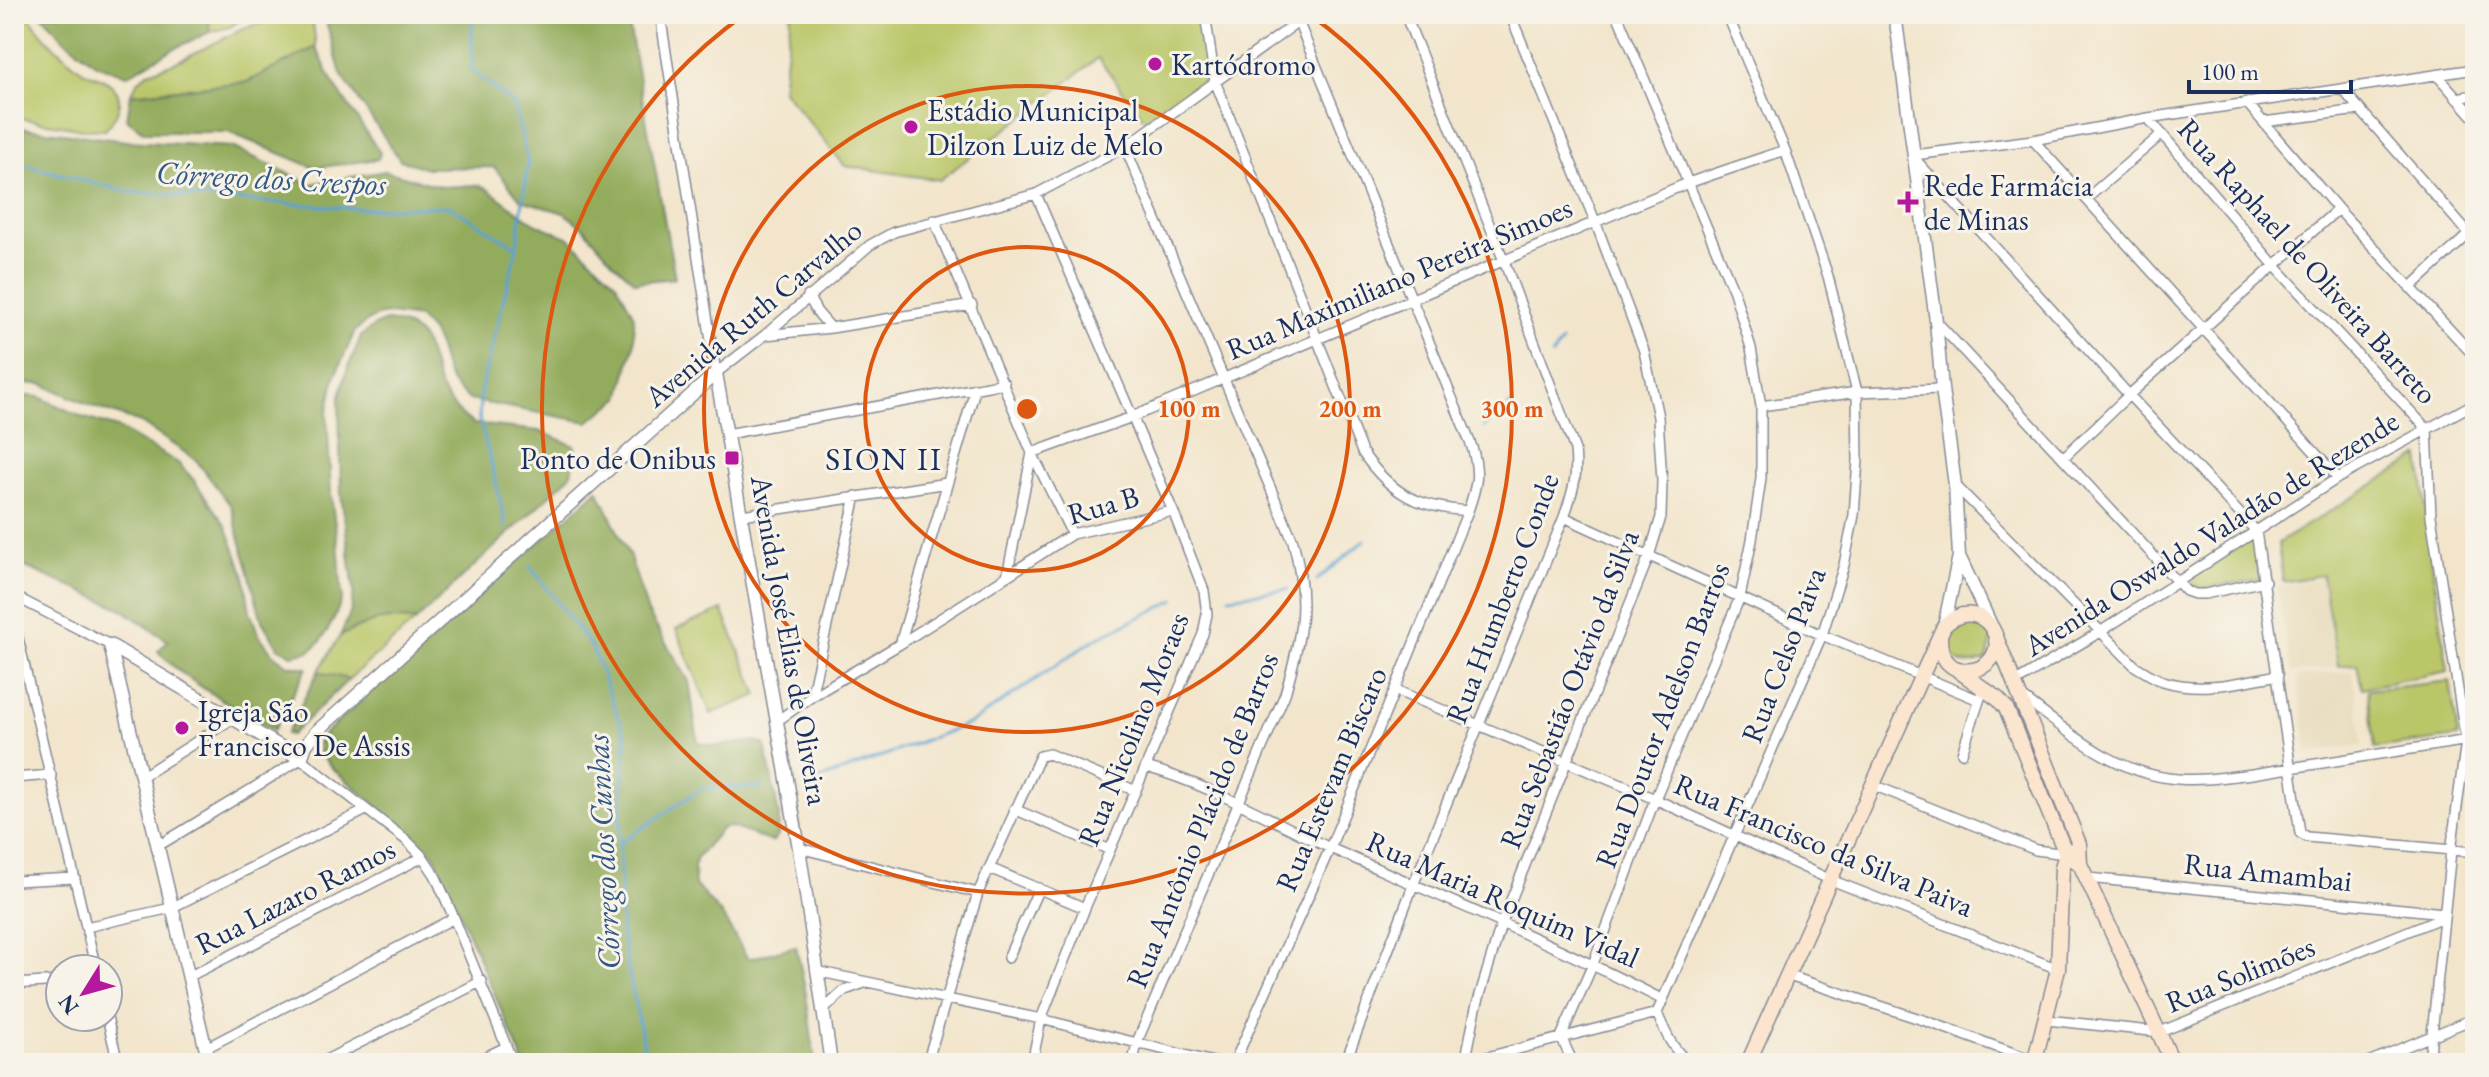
<svg xmlns="http://www.w3.org/2000/svg" width="2489" height="1077" font-family="'EB Garamond',serif">
	<style>
		.built { fill: #e7daba }
		.green { fill: #bac668; stroke: #6a7a63; stroke-width: 2 }
		.forest { fill: #93ab5c; stroke: #576d5d; stroke-width: 2 }
		.lines { fill: none; stroke-linecap: round; stroke-linejoin: round }
		.stream { stroke: #59a2d0; stroke-width: 3 }
		.minor-casing { stroke: #868a95; stroke-width: 12 }
		.tertiary-casing { stroke: #868a95; stroke-width: 15 }
		.secondary-casing { stroke: #868a95; stroke-width: 17 }
		.minor { stroke: #fff; stroke-width: 9 }
		.tertiary { stroke: #fff; stroke-width: 12 }
		.secondary { stroke: #fbe5cf; stroke-width: 14 }
		.ring { fill: none; stroke: #de5710; stroke-width: 4 }
		.poi-dot { fill: #b5179e; stroke: #f7f3e8; stroke-width: 3 }
		.labels { text-anchor: middle; dominant-baseline: central; stroke-width: 6; stroke-linejoin: round; paint-order: stroke }
		.poi-label { font-size: 30px; fill: #1b2f5e; stroke: #f7f3e8; text-anchor: start }
		.street-label { font-size: 30px; fill: #1b2f5e; stroke: #f7f3e8 }
		.water-label { font-size: 32px; font-style: italic; fill: #315786; stroke: #f7f3e8 }
		.neighbourhood-label { font-size: 32px; letter-spacing: 2px; fill: #1b2f5e; stroke: #f7f3e8 }
		.centre { fill: #de5710; stroke: #f7f3e8; stroke-width: 4 }
		.ring-label { font-size: 24px; text-anchor: middle; font-weight: bold; fill: #de5710; stroke: #f7f3e8; stroke-width: 6; stroke-linejoin: round; paint-order: stroke }
	</style>
	<rect width="100%" height="100%" fill="#f7f3e8"/>
	<filter id="ink" filterUnits="userSpaceOnUse"><feTurbulence type="fractalNoise" baseFrequency=".0125" numOctaves="2"/><feDisplacementMap in="SourceGraphic" scale="16" xChannelSelector="R" yChannelSelector="G"/><feConvolveMatrix kernelMatrix="1 2 1 2 8 2 1 2 1" color-interpolation-filters="sRGB"/></filter>
	<filter id="wash" filterUnits="userSpaceOnUse"><feTurbulence type="fractalNoise" baseFrequency=".006" numOctaves="4" result="noise"/><feDisplacementMap in="SourceGraphic" scale="32" xChannelSelector="R" yChannelSelector="G"/><feGaussianBlur stdDeviation="1.8" result="paint"/><feColorMatrix in="noise" values="0 0 0 0 0 0 0 0 0 0 0 0 0 0 0 0 0 1.4 0 .05"/><feComposite in="paint" operator="in"/></filter>
	<g filter="url(#wash)">
		<rect width="100%" height="100%" fill="#f2e5cc"/>
		<!-- built -->
		<path class="built" d="M2321,579L2335,667L2292,673L2277,587Z
			M2353,670L2363,745L2308,752L2297,677Z"/>
		<!-- green -->
		<path class="green" d="M14,14H28C40,35 61,54 80,69C86,74 95,75 102,79C128,92 121,113 105,130L82,129L14,117Z
			M208,14H249L230,27L210,32Z
			M289,14H312L316,47L247,82L131,94L139,80L149,72L174,63L245,28Z
			M791,14H1201C1203,31 1213,68 1203,82C1194,97 1161,111 1145,120L1098,58L940,180L845,166L782,89Z
			M2420,456L2431,556L2448,671L2362,688L2357,664L2338,666L2322,575L2283,582L2278,543Z
			M2253,536L2260,580L2203,588L2180,582Z
			M722,610L758,695L711,714L676,629Z
			M397,618L416,621L349,679L318,672L340,636L377,619Z
			M1974,619L1993,635L1987,659C1968,666 1955,667 1946,646C1949,630 1957,620 1974,619Z
			M2450,681L2458,737L2375,748L2368,690Z"/>
		<!-- forest -->
		<path class="forest" d="M41,14H208L210,32L175,48L127,75L96,64L65,40Z
			M324,14H627L675,278L635,282L612,261L585,229L564,213L521,200L494,167L426,168L400,160L341,74Z
			M316,47L332,81L380,153L378,159L315,168L228,132H144L127,119L131,94L247,82Z
			M14,127L126,141L232,147L311,184L385,171L442,187L477,185L486,188L525,217L541,226L568,237L616,282L634,316V344L620,398L588,422L470,400C436,375 449,362 432,333C429,328 423,323 419,318L390,314L380,315L370,319L355,331L335,376L327,413L331,496L339,554L342,598L334,619L321,641L310,651L292,655L278,647L262,621L231,506L196,460L141,423L89,405L42,384L14,383Z
			M386,321C431,326 426,353 440,387C446,400 462,417 474,424L539,431L575,446L571,475L416,621C384,615 368,622 340,636L351,611L354,591L341,493L339,400L346,373L361,336L374,326Z
			M14,395L39,397L82,417L117,428L178,463L192,478L226,526L244,574L250,612L259,635L273,654L288,665L307,668L273,731C241,710 182,680 158,651L168,641L120,608L14,562Z
			M598,490L630,557L648,613L689,681L698,743L717,746L755,741L765,745L779,815L778,836L772,842L732,827L722,828L697,857L694,867L695,885L722,915L748,959L796,946L806,994L815,1063H524L434,854L333,769L319,752L318,743L323,735Z
			M318,672L349,679L291,735L286,734Z"/>
		<g class="lines">
			<!-- stream -->
			<path class="stream" d="M472,14V70L514,105L528,162L517,247L481,388L479,419L489,454L506,526
				M14,162L128,192L362,209L449,206L517,247
				M1552,356L1561,342
				M1484,427L1512,404
				M530,566L592,648L626,737L619,844L622,937L647,1063
				M1317,580L1365,540
				M1229,597L1288,589
				M813,782L971,723L1095,639L1175,600
				M620,843L702,788L763,787"/>
		</g>
	</g>
	<g filter="url(#ink)">
		<g class="lines">
			<!-- minor casing -->
			<g class="minor-casing">
				<path id="minor" d="M660,14L716,373L765,335L870,245L894,232L1036,194L1125,147L1309,14
					M1205,14L1215,81L1362,452C1391,494 1417,507 1468,511
					M2437,75L2475,118
					M2343,90L2475,241
					M2456,98L2475,95
					M2246,102L2338,209L2475,357
					M2148,118L2275,266L2427,429L2431,516L2466,741L2451,851L2429,1063
					M2263,122L2359,110
					M2033,140L2338,478
					M1125,147L1293,541C1309,602 1302,635 1285,694L1137,1042L1133,1063
					M1914,155L2033,140L2148,118L2475,69
					M1915,159L2129,395L2256,531L2300,833L2307,837L2475,852
					M2086,199L2162,134
					M934,220L1032,453L1072,534
					M2410,288L2469,234
					M808,296L817,312L831,328
					M1936,321L2186,591L2195,594H2205L2265,581
					M765,335L831,328L972,305
					M1761,406L1857,392L1942,389
					M727,434L1004,383
					M2064,457L2129,395L2338,209
					M1955,485L2135,666C2144,671 2153,678 2163,681C2201,693 2241,682 2278,675
					M742,515L947,483
					M1564,517L1822,635L1979,700
					M1007,576L1072,534L1173,511
					M14,596L110,645
					M14,621L96,969
					M900,644L975,390
					M2016,682L2100,632L2338,478L2475,403
					M1395,690L1655,799L1831,880L2058,969
					M2021,696C2068,732 2117,775 2178,779C2202,781 2228,777 2252,774L2475,739
					M811,697L856,496
					M777,721L811,697L900,644L1007,576L1032,453L1132,417L1688,183L1785,150
					M1962,753L1981,695
					M1146,767C1210,785 1270,820 1330,848C1442,897 1554,944 1663,1000
					M141,777L232,719
					M14,778L51,775
					M1873,785L2036,850L2066,854
					M1014,809L1110,850
					M158,846L301,759L406,840L423,857L435,875L454,918L513,1063
					M799,848L978,893
					M989,868L1085,908
					M2088,878L2444,913
					M14,881L75,878
					M86,927L171,908L366,810
					M1008,958L1039,888
					M816,971L1041,1019L1217,1063
					M1786,975L1926,1021L2035,1061
					M188,977L423,857
					M14,984L60,981
					M822,1011L845,990L867,982
					M107,1017L118,1063
					M2047,1020L2160,1032L2443,917
					M206,1048L454,918
					M320,1063L482,981
					M473,1063L506,1047
					M927,1063L978,893L1040,756L1049,754L1136,791
					M1032,1063L1041,1019L1085,908L1203,634L1207,614L1204,591L1173,511L1036,194
					M1234,1063L1330,848L1468,511C1477,485 1480,474 1472,447L1298,21
					M1345,1063L1414,883L1564,517C1573,491 1578,477 1575,450L1504,261L1405,14
					M1464,1063L1657,1013
					M1465,1063L1476,1008L1501,925L1649,556L1661,517L1662,481L1658,417L1644,351L1595,221L1510,14
					M1573,1063L1561,1037L1593,964L1655,799L1740,597L1752,540L1761,478V406L1751,348L1734,292L1617,14
					M1689,1063C1672,1049 1665,1032 1657,1013L1822,635L1844,565L1854,515L1858,460L1857,392L1828,276L1785,150L1727,14
					M2366,1063L2475,1018"/>
			</g>
			<!-- tertiary casing -->
			<g class="tertiary-casing">
				<path id="tertiary" d="M1895,14L1936,321L1942,389L1955,485L1959,556L1992,627
					M716,373L799,848L831,1063
					M1944,626L1959,556
					M110,645L301,759L306,745L316,732L716,373
					M110,645L209,1063"/>
			</g>
			<!-- secondary casing -->
			<g class="secondary-casing">
				<path id="secondary" d="M1996,637L2079,844L2080,864L2173,1063
					M1959,671L1998,699L2006,708L2066,854L2080,864
					M1748,1063L1944,626C1978,592 2016,642 1985,665C1976,671 1965,672 1955,668C1943,662 1940,650 1940,637
					M2034,1063L2058,969L2062,867L2066,854L2071,850"/>
			</g>
			<!-- minor -->
			<use href="#minor" class="minor"/>
			<!-- tertiary -->
			<use href="#tertiary" class="tertiary"/>
			<!-- secondary -->
			<use href="#secondary" class="secondary"/>
		</g>
	</g>
	<!-- distance rings -->
	<g class="ring">
		<circle cx="1027" cy="409" r="162"/>
		<circle cx="1027" cy="409" r="323"/>
		<path d="M1309 14A485 485 0 1 1 745 14"/>
	</g>
	<!-- markers -->
	<g class="poi-dot">
		<circle cx="1155" cy="64" r="8"/>
		<circle cx="911" cy="127" r="8"/>
		<path d="M1904 190h8v8h8v8h-8v8h-8v-8h-8v-8h8z"/>
		<rect x="724" y="450" width="16" height="16" rx="4"/>
		<circle cx="182" cy="728" r="8"/>
	</g>
	<g class="labels">
		<!-- poi labels -->
		<g class="poi-label">
			<text x="1171" y="64">Kartódromo</text>
			<text x="927" y="110">Estádio Municipal<tspan x="927" dy="34">Dilzon Luiz de Melo</tspan></text>
			<text x="1924" y="185">Rede Farmácia<tspan x="1924" dy="34">de Minas</tspan></text>
			<text x="716" y="458" text-anchor="end">Ponto de Onibus</text>
			<text x="198" y="711">Igreja São<tspan x="198" dy="34">Francisco De Assis</tspan></text>
		</g>
		<!-- street labels -->
		<g class="street-label">
			<text transform="translate(2308 261) rotate(48)">Rua Raphael de Oliveira Barreto</text>
			<text transform="translate(1399 278) rotate(-23)">Rua Maximiliano Pereira Simoes</text>
			<text transform="translate(753 313) rotate(-40)">Avenida Ruth Carvalho</text>
			<text transform="translate(1103 505) rotate(-16)">Rua B</text>
			<text transform="translate(2211 533) rotate(-32)">Avenida Oswaldo Valadão de Rezende</text>
			<text transform="translate(1502 598) rotate(-69)">Rua Humberto Conde</text>
			<text transform="translate(790 640) rotate(80)">Avenida José Elias de Oliveira</text>
			<text transform="translate(1783 655) rotate(-69)">Rua Celso Paiva</text>
			<text transform="translate(1569 689) rotate(-69)">Rua Sebastião Otávio da Silva</text>
			<text transform="translate(1662 715) rotate(-69)">Rua Doutor Adelson Barros</text>
			<text transform="translate(1133 729) rotate(-68)">Rua Nicolino Moraes</text>
			<text transform="translate(1331 779) rotate(-67)">Rua Estevam Biscaro</text>
			<text transform="translate(1202 820) rotate(-68)">Rua Antônio Plácido de Barros</text>
			<text transform="translate(1824 845) rotate(23)">Rua Francisco da Silva Paiva</text>
			<text transform="translate(2268 872) rotate(6)">Rua Amambai</text>
			<text transform="translate(295 896) rotate(-27)">Rua Lazaro Ramos</text>
			<text transform="translate(1503 899) rotate(24)">Rua Maria Roquim Vidal</text>
			<text transform="translate(2240 974) rotate(-22)">Rua Solimões</text>
		</g>
		<!-- water labels -->
		<g class="water-label">
			<text transform="translate(271 178) rotate(3)">Córrego dos Crespos</text>
			<text transform="translate(603 852) rotate(-93)">Córrego dos Cunhas</text>
		</g>
		<!-- neighbourhood labels -->
		<g class="neighbourhood-label">
			<text x="884" y="459">SION II</text>
		</g>
	</g>
	<circle cx="1027" cy="409" r="12" class="centre"/>
	<g class="ring-label">
		<text x="1189" y="417">100 m</text>
		<text x="1350" y="417">200 m</text>
		<text x="1512" y="417">300 m</text>
	</g>
	<!-- margin -->
	<rect width="2489" height="1077" fill="none" stroke="#f7f3e8" stroke-width="48"/>
	<!-- north arrow -->
	<g transform="translate(84 993) rotate(233)"><circle r="38" fill="#f7f3e8" stroke="#9fa5b1" stroke-width="2"/>
	<path d="M0-6L14 30L0 20L-14 30Z" fill="#b5179e"/>
	<text y="-12" font-size="22" font-weight="bold" text-anchor="middle" fill="#1b2f5e">N</text>
	</g>
	<!-- scale -->
	<path d="M2189 80v12h162v-12" fill="none" stroke="#1b2f5e" stroke-width="4"/>
	<text x="2201" y="80" font-size="24" fill="#1b2f5e" stroke="#f7f3e8" stroke-width="6" paint-order="stroke">100 m</text>
</svg>
